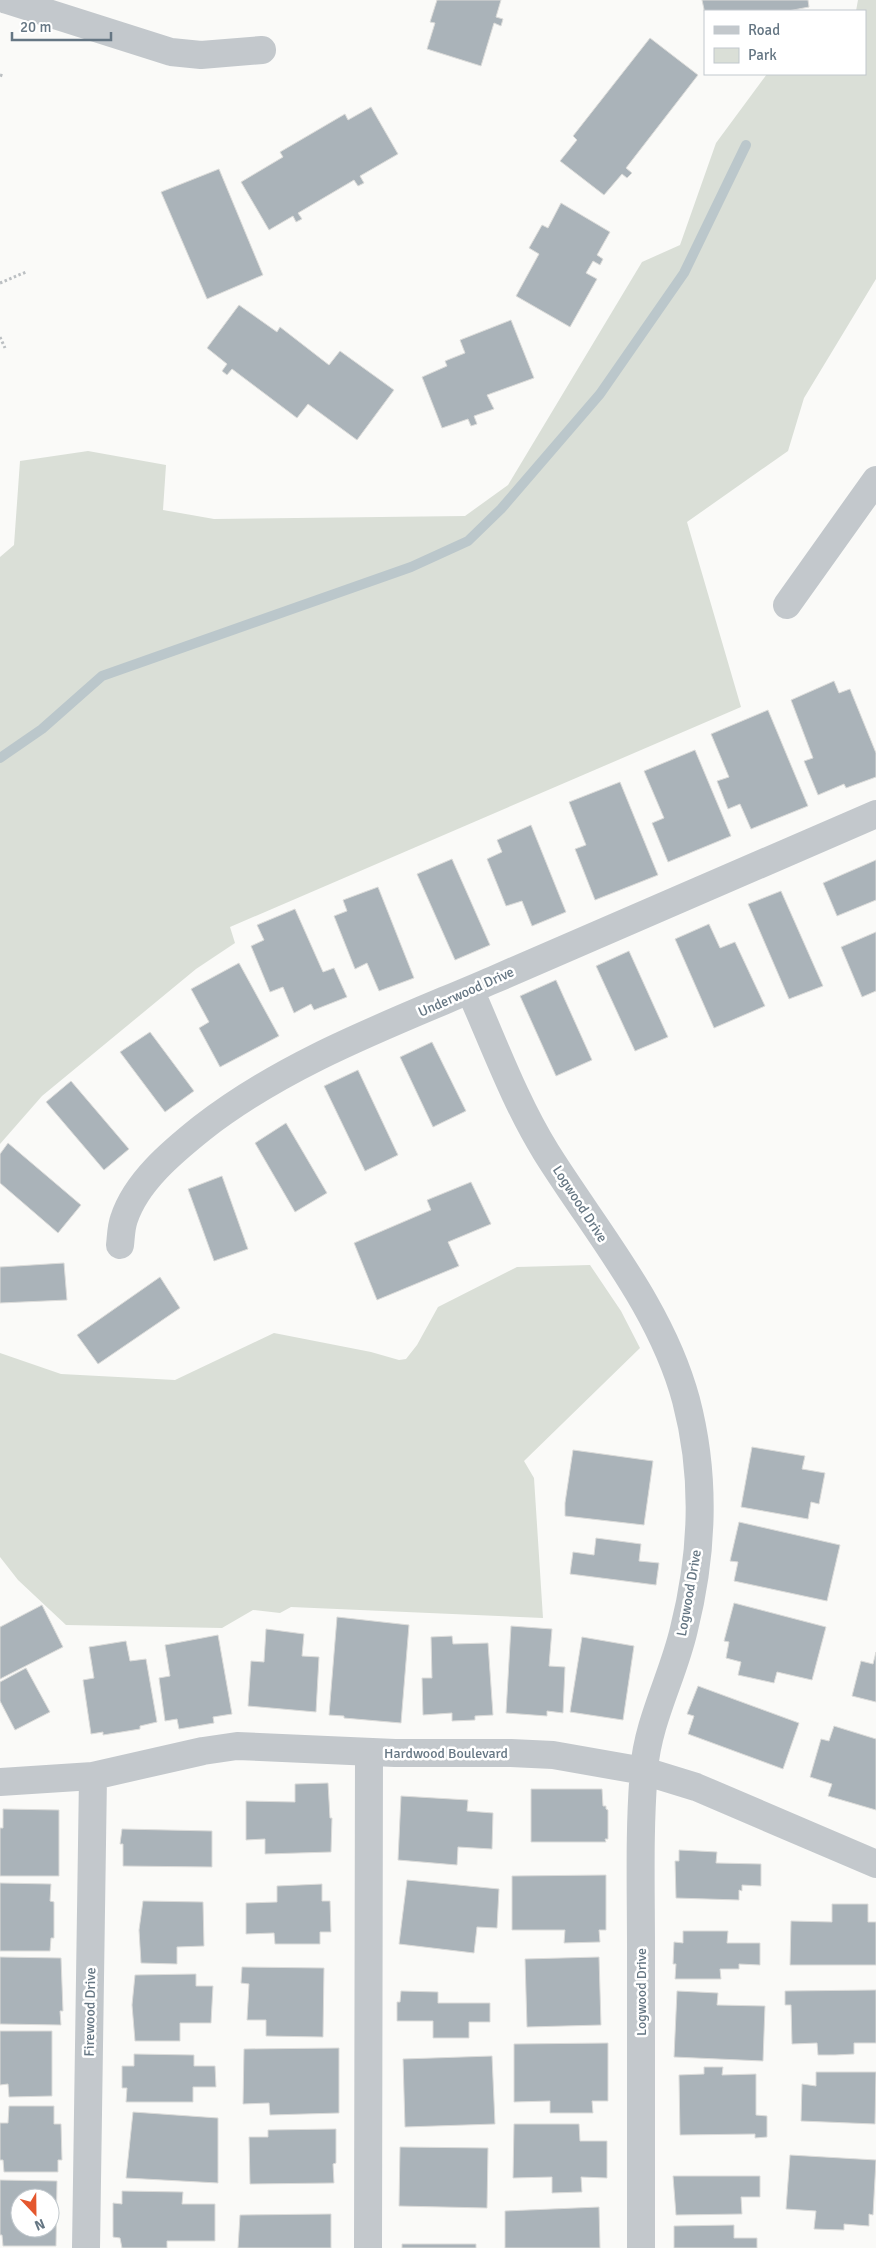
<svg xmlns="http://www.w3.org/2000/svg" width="876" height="2248" font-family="Signika,sans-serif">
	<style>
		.green { fill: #dadfd7 }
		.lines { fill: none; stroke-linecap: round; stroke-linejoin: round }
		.stream { stroke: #bbc7cb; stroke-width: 10 }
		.building { fill: #aab3b9; stroke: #dcdcda; fill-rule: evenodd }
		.path { stroke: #bbbfc2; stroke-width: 3; stroke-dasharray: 2.5 2.5; stroke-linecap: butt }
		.minor { stroke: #c3c8cc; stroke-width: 28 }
		.labels { text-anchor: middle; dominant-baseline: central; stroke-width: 5; stroke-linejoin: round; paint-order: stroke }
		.street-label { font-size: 14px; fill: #657683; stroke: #fff }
	</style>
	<rect width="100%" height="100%" fill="#fafaf8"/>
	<!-- green -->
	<path class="green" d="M858,0H876V279L804,398L788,451L687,522L741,707L230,927L235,943L196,969L42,1096L0,1144V557L14,545L20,461L88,451L166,465L163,510L214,519L465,516L508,485L642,262L680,245L716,143L767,74H865V11H856Z
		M590,1265L621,1311L640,1348L524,1461L534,1478L543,1618L291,1607L280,1613L253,1610L222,1628L66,1625L18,1580L0,1557V1353L61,1374L175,1380L274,1333L371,1352L399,1360L406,1359L417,1345L438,1307L517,1267Z"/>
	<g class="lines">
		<!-- stream -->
		<path class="stream" d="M0,758L42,729L102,676L411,567L468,541L501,509L600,394L684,273L746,145"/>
	</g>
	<!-- building -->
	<path class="building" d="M437,0H501L496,17L503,19L501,26L494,23L481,66L427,49L435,23L430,22Z
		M702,0H808L809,7L788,11H705V14Z
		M650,38L698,75L626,168L632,173L627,178L622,174L604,195L560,161L577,140L573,136Z
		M371,107L398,154L360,176L364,183L358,186L354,180L298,213L302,219L296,222L293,216L269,230L241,182L283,157L280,152L345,114L348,120Z
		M219,169L263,275L207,299L161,192Z
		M561,203L610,232L597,255L603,259L600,265L593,261L586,273L597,279L570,327L516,296L539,254L529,248L542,225L548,228Z
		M239,305L277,332L280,327L329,365L340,351L394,390L357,440L308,404L297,418L232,369L227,375L222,371L227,364L207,348Z
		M511,320L534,378L487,395L494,409L474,416L477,424L471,426L468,419L442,428L422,377L447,366L445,361L465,353L460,340Z
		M834,681L839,693L850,689L876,753V777L846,788L844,784L818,795L804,761L813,758L791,700Z
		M768,710L808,806L751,829L740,804L728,809L717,781L729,777L711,734Z
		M695,750L731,836L668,862L652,823L664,818L644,771Z
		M620,782L658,875L595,900L575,849L586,845L569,802Z
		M531,825L566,912L532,926L522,901L506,906L487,859L502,852L497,840Z
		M452,859L490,945L455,960L417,874Z
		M876,860V900L837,916L823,883Z
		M378,887L414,978L379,991L367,963L355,969L334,916L347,911L343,900Z
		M781,891L823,986L789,999L748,904Z
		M295,909L323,972L334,968L347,997L314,1010L311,1004L294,1013L283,987L270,992L251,946L264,940L257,925Z
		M709,924L720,948L735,942L765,1006L714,1028L675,939Z
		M876,932V991L862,997L841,947Z
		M629,951L668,1037L635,1051L596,966Z
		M239,963L279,1036L220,1067L199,1028L209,1022L191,989Z
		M556,980L592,1060L556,1076L520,996Z
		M150,1032L194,1091L165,1112L120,1052Z
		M432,1042L466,1111L433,1127L400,1057Z
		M358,1070L398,1155L365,1171L324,1086Z
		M71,1081L129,1149L104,1170L46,1102Z
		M286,1123L327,1193L295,1212L255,1143Z
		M8,1143L81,1205L58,1233L0,1183V1154Z
		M222,1176L248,1249L214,1261L188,1189Z
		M471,1182L491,1224L448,1242L459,1266L377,1300L354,1243L431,1210L427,1200Z
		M64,1263L67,1300L0,1303V1267Z
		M160,1277L180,1308L98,1364L77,1335Z
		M752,1447L805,1456L802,1469L825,1473L819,1504L811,1502L808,1519L741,1507Z
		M573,1450L653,1461L644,1525L565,1516V1503Z
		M739,1522L840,1545L827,1601L734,1581L738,1562L730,1561Z
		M596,1538L641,1544L639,1561L659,1563L656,1585L570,1574L573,1552L594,1555Z
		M734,1603L826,1627L812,1680L777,1672L774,1683L738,1675L741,1662L726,1658L729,1642L724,1641Z
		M42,1605L63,1647L0,1679V1627Z
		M337,1617L409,1625L401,1723L344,1718V1716L329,1715Z
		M511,1626L552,1629L549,1666L565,1667L563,1713L547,1711V1716L506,1713Z
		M266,1629L304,1634L302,1656L319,1657L316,1712L248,1706L251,1661L264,1662Z
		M218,1635L232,1714L213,1717L214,1723L179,1729L177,1719L165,1721L159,1678L170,1676L165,1645Z
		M452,1636L453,1644L488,1643L493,1715L475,1716V1720L452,1721V1713L423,1715L422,1678H432L431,1637Z
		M582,1637L634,1646L623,1720L570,1712Z
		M126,1641L130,1661L146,1659L157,1722L140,1726V1729L103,1735V1732L91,1734L83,1680L94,1678L89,1647Z
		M876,1652V1702L852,1696L861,1661L873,1664Z
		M26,1668L50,1712L15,1730L0,1701V1682Z
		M698,1686L799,1723L783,1769L688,1734L694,1716L687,1714Z
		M834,1726L876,1739V1810L828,1796L832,1784L810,1777L821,1739L829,1741Z
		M328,1783L330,1818H332L331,1852L265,1854V1839L246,1840V1801L295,1802V1784Z
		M531,1789H602L603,1806H606V1809L608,1810V1839H605L606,1842H531Z
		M401,1796L468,1800L467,1811L493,1813L492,1849L458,1847L457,1865L398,1860Z
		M3,1809L59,1810V1876H0V1828H3Z
		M122,1829L212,1831V1867L123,1866V1844H120Z
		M679,1850L717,1852L716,1863L761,1864V1886L742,1885V1891L739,1890V1900L676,1898L675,1861H679Z
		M606,1875V1930H599L600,1942L564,1943L565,1930H512V1876Z
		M407,1880L499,1889L497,1928L477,1927L474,1953L399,1944Z
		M0,1883L51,1884L50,1901L54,1902V1938H51L50,1951H0Z
		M322,1884V1901H330L331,1932H320V1944H275L274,1933L246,1934V1903L277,1902V1886Z
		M143,1901L203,1902L204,1946L177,1947V1964L141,1963L139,1930Z
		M832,1904H868V1922H876V1965H790L791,1921L832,1922Z
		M683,1931H728L727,1943H760V1965L739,1964V1969H720L721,1979H675L676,1964H673L674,1942L683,1943Z
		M0,1957L61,1958L63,2011H60L61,2025L0,2024Z
		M599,1957L601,2025L527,2027L525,1959Z
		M242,1967L324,1968L323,2037L266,2036V2020H247L249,1984L241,1983Z
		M196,1974V1986H213L211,2023H180V2041H135L132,2005L135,1975Z
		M876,1990V2043H854V2054L835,2055H818L817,2043L792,2044L791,2005H785V1991Z
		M401,1991L438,1992V2003H490V2022H469V2038H433V2021H397V2002H400Z
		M677,1991L718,1993L717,2005L765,2006L763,2061L674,2057Z
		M0,2031H52V2096L9,2097L8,2084L0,2085Z
		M608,2043V2101H592L593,2113H550V2101L514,2102V2044Z
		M339,2048V2113L270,2115L269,2103L243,2104L244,2049Z
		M134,2054L194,2055V2066H215L216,2087H193V2102H126L127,2088H122V2066H134Z
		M492,2056L495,2124L405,2127L403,2059Z
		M704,2067H723L722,2075L756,2074V2115L767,2116V2137L755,2138V2134L680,2135L679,2075L704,2074Z
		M816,2072H876L875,2124L801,2121L802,2084L816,2086Z
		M9,2106H54V2124H61L62,2160H58V2172H4L3,2160H0V2123H8Z
		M133,2112L218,2118V2183L126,2178Z
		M514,2124H579L580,2141H607V2178L581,2177L582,2192L552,2193V2177L513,2178Z
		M336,2129V2163L333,2164L334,2183L250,2184L249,2137H268V2130Z
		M400,2147L488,2148L487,2208L399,2206Z
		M790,2155L876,2160L873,2215L869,2214V2226L844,2224V2230L814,2229L816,2211L786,2209Z
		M673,2176H760V2197H741L742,2214L676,2215Z
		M0,2180L57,2181L56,2246H3L2,2235H0ZM20,2198H50V2228H20Z
		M122,2191L183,2192L182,2204H215V2241H167V2248H122L120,2238L113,2237V2203L122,2204Z
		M599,2207L600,2248H505V2211Z
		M331,2214V2248H238L240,2215Z
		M734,2225V2238H757V2248H674V2226Z
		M402,2244H476V2248H402Z"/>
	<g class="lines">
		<!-- path -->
		<path class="path" d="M0,75L3,76
			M0,283L26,272
			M0,337L5,348"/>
		<!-- minor -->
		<path class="minor" d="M7,0L171,52L201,55L262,50
			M787,605L876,480
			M470,990C494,1044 515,1102 546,1152C596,1232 661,1307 686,1400C706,1476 703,1553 684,1629C673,1677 648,1720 644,1770C639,1829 641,1889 641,1949C641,2049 641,2148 641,2248
			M120,1245C121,1237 121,1227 124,1219C136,1182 172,1152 202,1128C288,1061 393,1023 493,980C620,925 748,870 876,814
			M0,1782L93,1776L203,1751L237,1746L395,1753H511L553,1755L644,1771L696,1787L876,1864
			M86,2248L93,1776
			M368,2248L369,1752"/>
	</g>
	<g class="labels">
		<!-- street labels -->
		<g class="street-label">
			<text transform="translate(466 992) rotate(-24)">Underwood Drive</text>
			<text transform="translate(580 1204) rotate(57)">Logwood Drive</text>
			<text transform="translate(689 1593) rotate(-80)">Logwood Drive</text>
			<text x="446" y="1753">Hardwood Boulevard</text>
			<text transform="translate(641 1992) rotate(-90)">Logwood Drive</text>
			<text transform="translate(90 2012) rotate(-89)">Firewood Drive</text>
		</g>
	</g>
	<!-- legend -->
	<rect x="704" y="10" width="162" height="65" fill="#ffffff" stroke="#c1c8cd"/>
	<rect x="714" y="26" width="25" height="8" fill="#c3c8cc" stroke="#c1c8cd"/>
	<text x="748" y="35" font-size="15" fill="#657683">Road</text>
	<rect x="714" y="48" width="25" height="15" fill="#dadfd7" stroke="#c1c8cd"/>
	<text x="748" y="60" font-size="15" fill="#657683">Park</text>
	<!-- north arrow -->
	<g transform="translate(35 2213) rotate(158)"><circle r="24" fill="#ffffff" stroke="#c1c8cd"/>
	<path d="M0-4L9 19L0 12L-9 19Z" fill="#e4572e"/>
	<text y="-8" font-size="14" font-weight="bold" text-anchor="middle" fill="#657683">N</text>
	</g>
	<!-- scale -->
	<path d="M12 32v8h99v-8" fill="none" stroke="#657683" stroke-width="2.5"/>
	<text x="20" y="32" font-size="15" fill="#657683" stroke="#ffffff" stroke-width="4" paint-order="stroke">20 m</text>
</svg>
